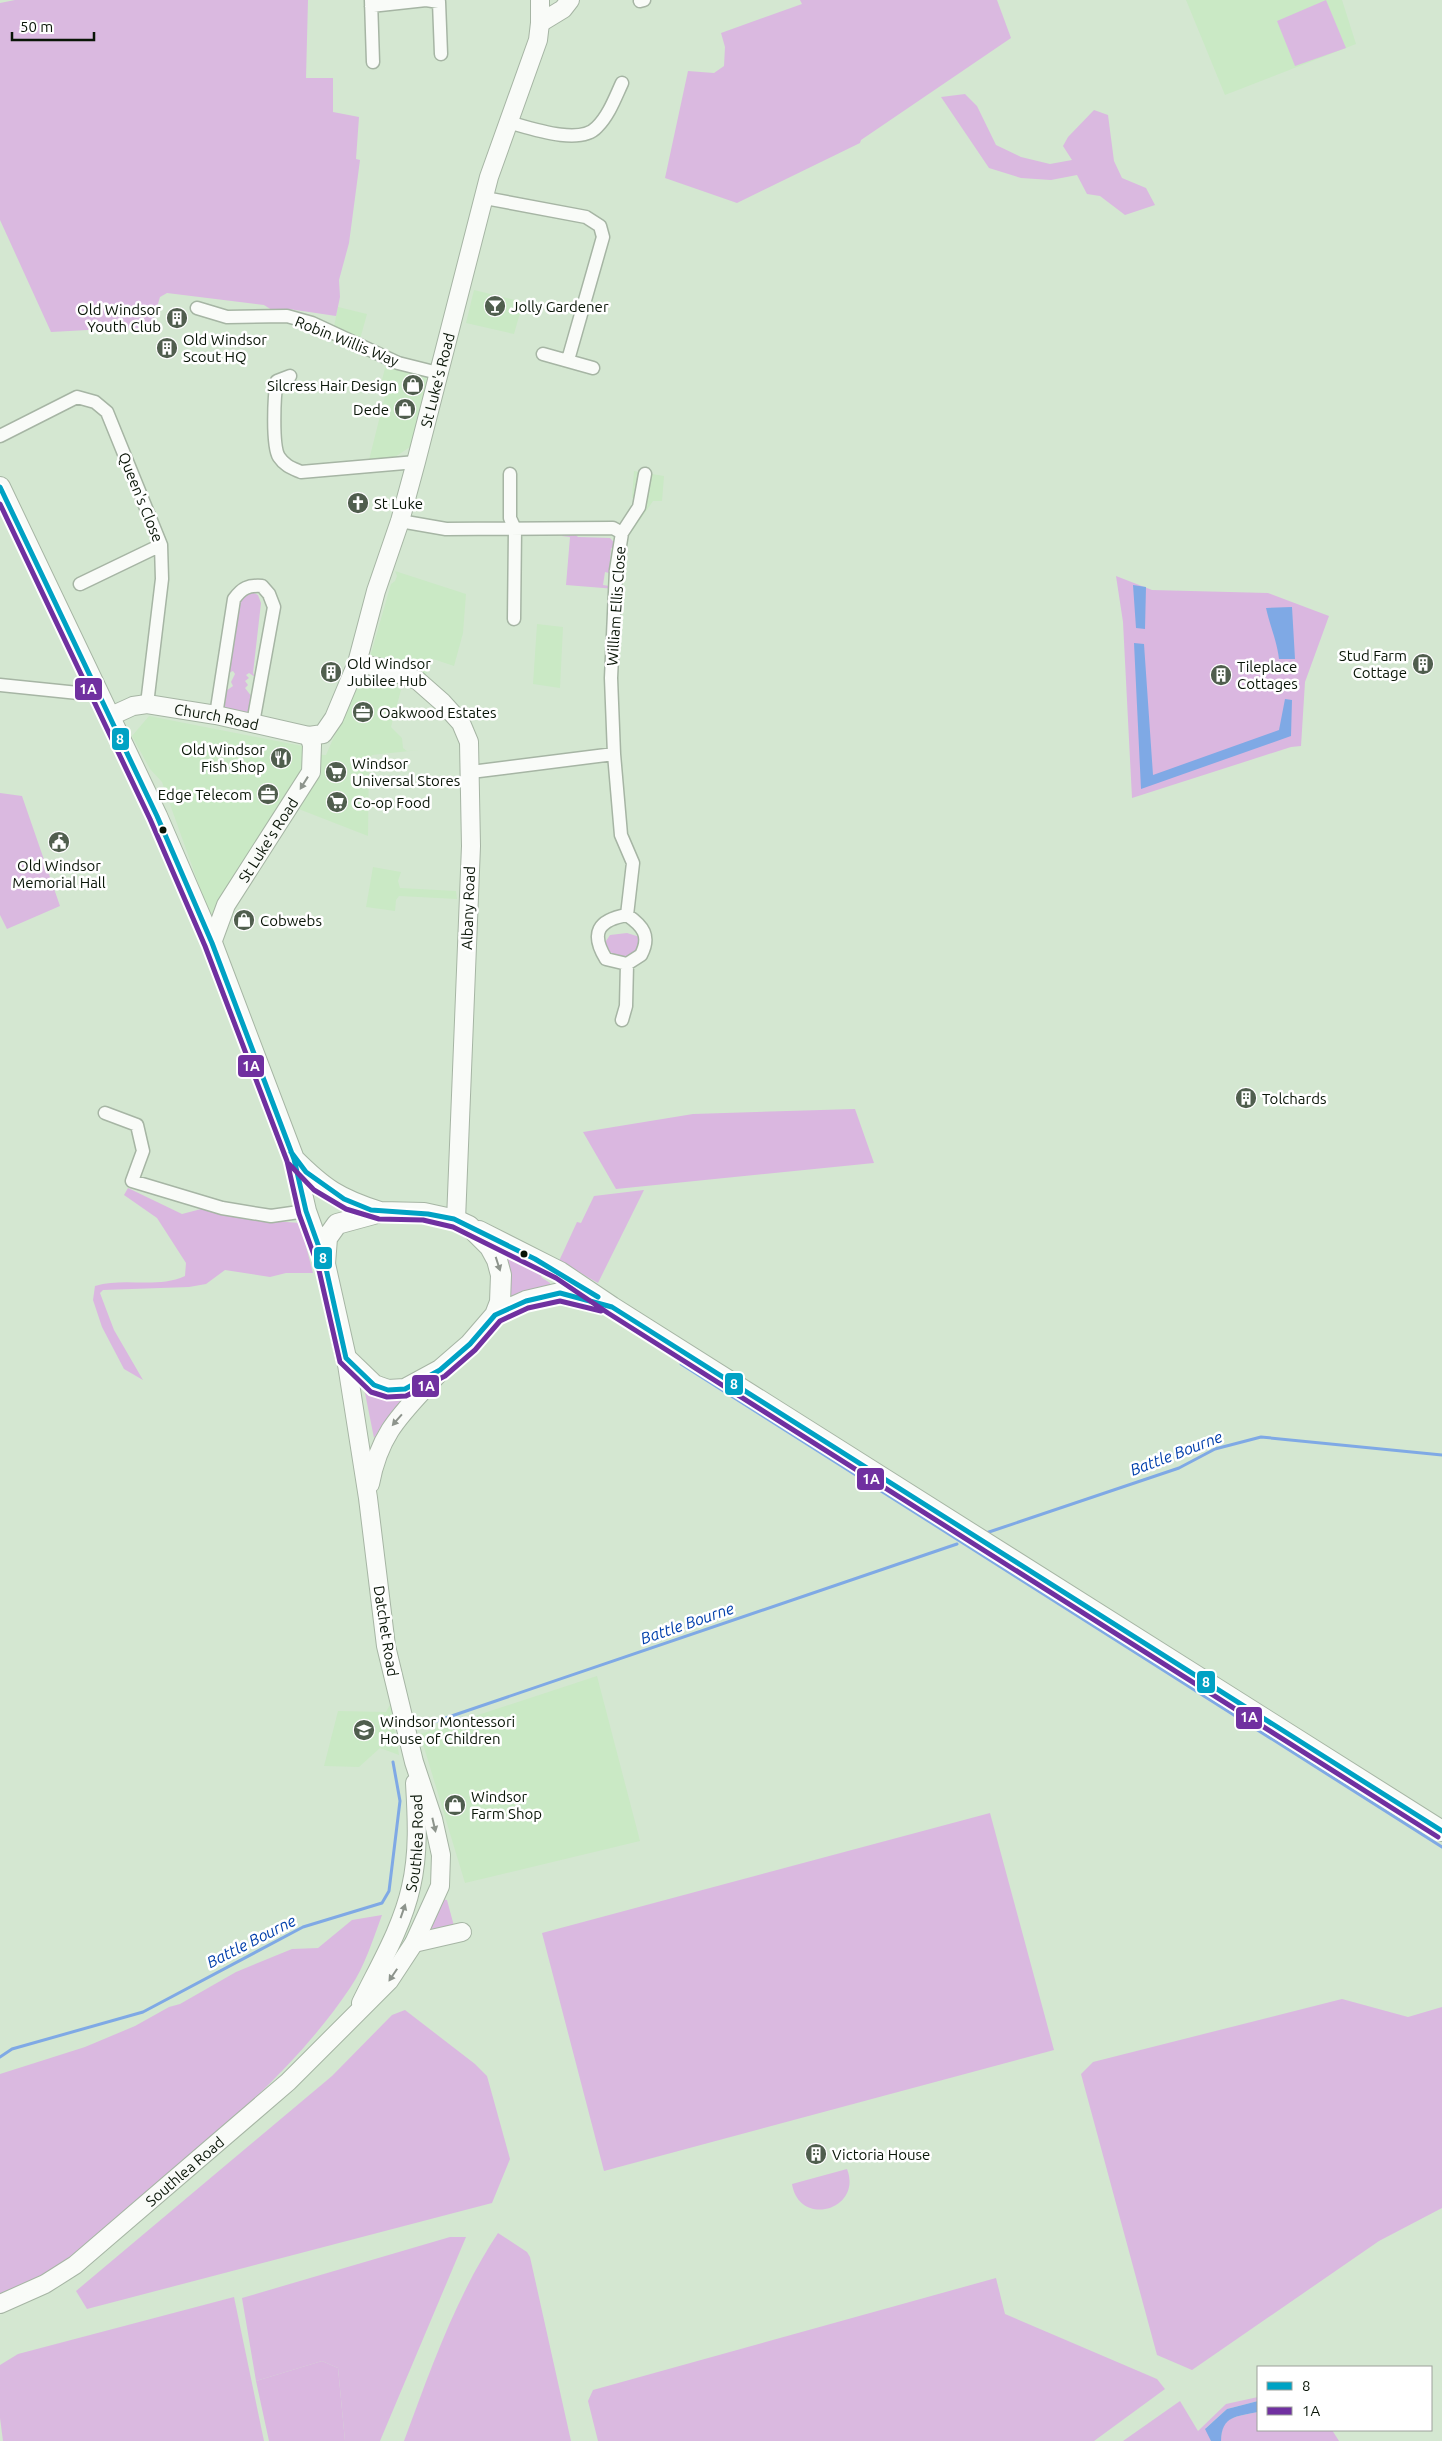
<svg xmlns="http://www.w3.org/2000/svg" width="1442" height="2441" font-family="Ubuntu,sans-serif">
	<style>
		.built { fill: #cae9c5 }
		.green { fill: #dab9e0 }
		.forest { fill: #dab7e0 }
		.water { fill: #7fa9e5 }
		.lines { fill: none; stroke-linecap: round; stroke-linejoin: round }
		.stream { stroke: #7fa9e5; stroke-width: 3 }
		.street-casing { stroke: #a6b5a4; stroke-width: 15 }
		.secondary-casing { stroke: #a6b5a4; stroke-width: 20 }
		.primary-casing { stroke: #a6b5a4; stroke-width: 22 }
		.street { stroke: #f9fbf8; stroke-width: 12 }
		.secondary { stroke: #f9fbf8; stroke-width: 18 }
		.primary { stroke: #f9fbf8; stroke-width: 20 }
		.bus-1-casing { stroke: #fff; stroke-width: 9 }
		.bus-2-casing { stroke: #fff; stroke-width: 9 }
		.bus-1 { stroke: #00a2c4; stroke-width: 5 }
		.bus-2 { stroke: #7030a0; stroke-width: 5 }
		.oneway { fill: #8d948c }
		.bus-dot { fill: #091507; stroke: #fff; stroke-width: 2 }
		.labels { text-anchor: middle; dominant-baseline: central; stroke-width: 5; stroke-linejoin: round; paint-order: stroke }
		.poi-label { font-size: 15px; fill: #091507; stroke: #fff; text-anchor: start }
		.street-label { font-size: 15px; fill: #091507; stroke: #fff }
		.water-label { font-size: 16px; font-style: italic; fill: #003fab; stroke: #fff }
		.line-badge { stroke: #fff; stroke-width: 2 }
		.badge-label { font-size: 14px; text-anchor: middle; font-weight: bold; fill: #fff }
	</style>
	<rect width="100%" height="100%" fill="#d4e7d1"/>
	<!-- built -->
	<path class="built" d="M1186,0H1342L1356,44L1225,95Z
		M474,290L523,302L514,334L466,323Z
		M338,307L367,314L359,343L333,331Z
		M391,364L433,377L416,443L395,457L369,460L385,396L381,384L385,368Z
		M634,471L664,476L662,501H653L631,533L625,524L640,499L632,498Z
		M395,571L466,594L463,633L454,666L433,659L423,681L370,657L391,584L395,581L397,576Z
		M537,624L563,627L560,688L533,684Z
		M358,682L394,686L401,690L391,727L402,738L403,748L407,751L419,750L372,755L369,759L368,836L296,808L279,804L235,885L210,916L162,782L150,769L132,736L149,716L302,746L307,754L326,755Z
		M373,867L401,872L398,881L400,888L456,891L457,899L399,896L396,900L395,911L366,907Z
		M597,1676L640,1841L465,1883L420,1734Z
		M391,1703L399,1755L380,1748L359,1767L324,1766L338,1711L386,1712Z"/>
	<!-- green -->
	<path class="green" d="M15,0H308L306,78H333V112L359,117L356,159L360,160L349,243L339,280L340,297L336,316L289,309L288,316L280,315L264,305L167,293L160,297L150,331L124,328L51,332L0,220V3Z
		M800,0H997L1011,38L861,140L860,143L737,203L665,178L688,71L714,73L724,66L725,47L721,33L802,4Z
		M1326,0L1346,48L1295,66L1277,21Z
		M965,94L977,106L996,145L1021,157L1050,164L1072,160L1063,146L1068,137L1094,110L1108,115L1114,161L1122,178L1146,188L1155,205L1125,215L1100,196L1087,194L1077,175L1051,180L1021,178L989,168L941,97Z
		M563,533L575,534L578,537L610,538L617,546V549L611,548L609,573L605,572L603,585L616,587V589L566,585L570,537L562,536Z
		M250,591L258,595L261,603L253,673L255,677L249,673L246,675L249,678L245,681L248,685L245,688L252,697L250,709L246,713L226,711L223,705V693L233,686L231,682L235,674L233,671L226,674L229,671L238,601Z
		M0,793L22,796L60,906L7,929L0,915Z
		M627,933L643,938L639,956L621,957L605,950L606,941L610,935Z
		M644,1190L598,1283L559,1261L577,1222L581,1223L594,1196Z
		M498,1253L509,1258L511,1254L543,1273L541,1277L550,1283L551,1290L507,1303Z
		M364,1388L400,1397L403,1401L384,1422L374,1438Z
		M990,1813L1054,2050L604,2171L542,1933Z
		M441,1899L447,1900L454,1926L426,1934Z
		M382,1915C373,1939 365,1966 350,1988C299,2064 226,2126 157,2186C110,2226 60,2276 0,2296V2074L85,2047L135,2026L169,2007L180,2004L236,1972L292,1949L318,1948L352,1920Z
		M1342,1999L1408,2017L1442,2007V2208L1379,2241L1192,2370L1157,2355L1081,2074L1093,2062Z
		M405,2010L475,2064L487,2076L510,2159L492,2203L87,2309L76,2291L332,2076L392,2015Z
		M847,2169C863,2210 799,2228 792,2184Z
		M498,2233L527,2252L530,2257L571,2441H404C430,2371 456,2296 498,2233Z
		M450,2237H466L380,2441H345L338,2368L322,2361L256,2381L242,2298Z
		M996,2278L1005,2314L1157,2379L1165,2389L1094,2441H598L588,2401L593,2390Z
		M234,2297L264,2441H3L0,2418V2365L18,2354Z
		M1258,2397V2401L1227,2409L1206,2428L1211,2441H1123L1180,2401L1198,2431L1226,2404Z"/>
	<!-- forest -->
	<path class="forest" d="M1116,576L1152,590L1268,593L1329,616L1305,682L1301,746L1291,747L1132,798L1123,622Z
		M855,1109L874,1163L616,1189L583,1132L693,1114Z
		M128,1188L182,1214L209,1207L259,1220L300,1223L313,1273H286L270,1277L225,1270L206,1284L189,1287L103,1290L100,1293L114,1330L143,1380L124,1369L102,1327L93,1300L95,1286C125,1277 156,1289 185,1276L186,1263L157,1218L124,1195Z
		M322,2361L338,2368L345,2441H269L256,2381Z
		M1258,2412V2430H1332L1339,2441H1221C1221,2415 1236,2417 1258,2412Z"/>
	<!-- water -->
	<path class="water" d="M1133,585L1146,587L1145,629L1136,628Z
		M1292,607L1295,659H1279C1277,641 1270,626 1266,608Z
		M1134,643L1144,644L1153,775L1279,730L1285,699L1292,700L1291,736L1141,789Z
		M1258,2401V2412C1236,2417 1222,2415 1221,2441H1211L1205,2429L1227,2409Z"/>
	<g class="lines">
		<!-- stream -->
		<path class="stream" d="M681,1364L1442,1847
			M986,1533L1179,1468L1215,1449L1261,1437L1442,1455
			M425,1725L957,1544
			M0,2057L12,2049L143,2012L303,1927L382,1903L389,1891L400,1801L393,1762"/>
		<!-- street casing -->
		<g class="street-casing">
			<path id="street" d="M371,0L373,62
				M640,1L644,0
				M371,6L426,0L439,2L441,54
				M508,122C530,128 580,146 597,127C609,115 615,98 622,83
				M485,198L586,217L600,226L603,237L568,360
				M197,308L227,317L287,316L312,323L398,363L438,373
				M543,354L593,368
				M290,376L277,381C274,395 272,446 279,457C285,466 292,468 301,472L416,462
				M0,436L77,397L95,402L107,412L161,545L162,579L147,704
				M510,474V518L515,529L514,619
				M400,521L446,529L613,528L622,533L616,570L611,678L614,754L621,835L633,863L627,915C598,920 590,933 606,959L627,964L641,955C651,936 643,926 627,915
				M622,533L639,507L645,474
				M80,584L161,545
				M0,685L88,694L100,693
				M216,715L234,599C242,588 248,585 262,586L269,594L274,607L253,723
				M471,772L614,754
				M622,1020L626,1006L627,964
				M105,1113L137,1125L143,1151L132,1181L222,1208L271,1216L306,1211"/>
		</g>
		<!-- secondary casing -->
		<g class="secondary-casing">
			<g id="secondary">
				<path d="M540,23L563,9L570,0"/>
				<path d="M357,663L382,668L417,680L442,702L461,723L469,742L471,846L456,1220"/>
				<path id="s1" d="M111,716L133,706L147,704L216,715L309,736L323,734L334,718L357,663L376,591L400,521L416,462L489,177L538,40L540,23V0"/>
				<path id="s2" d="M212,943L226,905L311,772L312,745L309,736"/>
				<path d="M370,1484C380,1430 404,1412 439,1373"/>
				<path d="M414,1943L462,1932"/>
				<path id="s3" d="M361,2003C379,1966 402,1928 411,1887C419,1853 417,1817 415,1783"/>
				<path id="s4" d="M0,2304L45,2284L75,2265L288,2082L389,1981L414,1943L440,1886L441,1855L433,1819L414,1762L386,1646L368,1498L346,1358"/>
			</g>
		</g>
		<!-- primary casing -->
		<g class="primary-casing">
			<path id="primary" d="M0,487L157,816L212,943L294,1159L306,1211L325,1264L346,1358L374,1385L388,1390L405,1389L440,1370L470,1344L495,1315L500,1302L501,1275L497,1260L490,1247L469,1226L456,1220L424,1213L381,1212L337,1224L327,1238L325,1264
				M294,1159C324,1189 339,1199 380,1212
				M479,1231L560,1272L612,1307L1442,1831
				M495,1315L526,1301L560,1293L598,1303"/>
		</g>
		<!-- street -->
		<use href="#street" class="street"/>
		<!-- secondary -->
		<use href="#secondary" class="secondary"/>
		<!-- primary -->
		<use href="#primary" class="primary"/>
		<!-- bus-1 casing -->
		<g class="bus-1-casing">
			<path id="bus-1" d="M0,487L157,816L212,943L294,1159L306,1211L325,1264L346,1358L374,1385L388,1390L405,1389L440,1370L470,1344L495,1315L526,1301L560,1293L612,1307L1442,1831
				M291,1152L306,1172L344,1199L371,1210L428,1214L454,1219L535,1259L598,1297"/>
		</g>
		<!-- bus-2 casing -->
		<g class="bus-2-casing">
			<path id="bus-2" d="M0,504L150,819L205,946L287,1161L299,1214L318,1266L340,1362L371,1392L387,1397L406,1396L445,1376L475,1350L500,1321L528,1308L560,1301L601,1311
				M289,1164L314,1190L346,1209L379,1219L423,1220L453,1227L556,1278L608,1313L1438,1837"/>
		</g>
		<!-- bus-1 -->
		<use href="#bus-1" class="bus-1"/>
		<!-- bus-2 -->
		<use href="#bus-2" class="bus-2"/>
	</g>
	<!-- one-way arrows -->
	<defs><path id="oneway-solid" d="M-6-.8H1V-3.2L6.5 0L1 3.2V.8H-6Z" transform="scale(1.25)"/></defs>
	<g class="oneway">
		<use href="#oneway-solid" transform="translate(304 783) rotate(122)"/>
		<use href="#oneway-solid" transform="translate(498 1264) rotate(72)"/>
		<use href="#oneway-solid" transform="translate(397 1420) rotate(131)"/>
		<use href="#oneway-solid" transform="translate(434 1825) rotate(77)"/>
		<use href="#oneway-solid" transform="translate(403 1911) rotate(-71)"/>
		<use href="#oneway-solid" transform="translate(393 1975) rotate(124)"/>
	</g>
	<!-- icons -->
	<defs>
		<g id="bar-disc" transform="scale(1.125)"><circle r="9.5" fill="#505e4e" stroke="#fff"/><path d="M-6-5H6L.8 .8V4.5H3.5V6h-7V4.5H-.8V.8Z" fill="#fff"/></g>
		<g id="building-disc" transform="scale(1.125)"><circle r="9.5" fill="#505e4e" stroke="#fff"/><path d="M-4-6H4V6H1V3H-1V6H-4ZM-2.5-4.3h1.7v1.8h-1.7ZM.8-4.3h1.7v1.8H.8ZM-2.5-1h1.7V.8h-1.7ZM.8-1h1.7V.8H.8Z" fill="#fff"/></g>
		<g id="shop-disc" transform="scale(1.125)"><circle r="9.5" fill="#505e4e" stroke="#fff"/><path d="M-5-2.5h2.3a2.7 3.5 0 0 1 5.4 0H5L5.5 6h-11ZM-1.5-2.5h3a1.5 2.3 0 0 0-3 0Z" fill="#fff"/></g>
		<g id="church-disc" transform="scale(1.125)"><circle r="9.5" fill="#505e4e" stroke="#fff"/><path d="M-1.2-6h2.4v3.5h3.3v2.4h-3.3V6h-2.4V-.1h-3.3v-2.4h3.3Z" fill="#fff"/></g>
		<g id="office-disc" transform="scale(1.125)"><circle r="9.5" fill="#505e4e" stroke="#fff"/><path d="M-6-3h4V-5.5h4V-3h4V5H-6ZM-1-4.5V-3h2v-1.5ZM-6 0V1H6V0Z" fill="#fff"/></g>
		<g id="restaurant-disc" transform="scale(1.125)"><circle r="9.5" fill="#505e4e" stroke="#fff"/><path d="M-5-6h1v4h1v-4h1v4h1v-4h1v5L-1.5 .5V6h-2V.5L-5-1ZM5-6V6H3V1.5H1.5Q1.5-4 5-6Z" fill="#fff"/></g>
		<g id="supermarket-disc" transform="scale(1.125)"><circle r="9.5" fill="#505e4e" stroke="#fff"/><path d="M-6-5.5h2.5l.6 2H6L4.5 2H-2.5L-4.4-4H-6ZM-1.5 3.2a1.3 1.3 0 1 0 .1 0ZM3 3.2a1.3 1.3 0 1 0 .1 0Z" fill="#fff"/></g>
		<g id="civic-disc" transform="scale(1.125)"><circle r="9.5" fill="#505e4e" stroke="#fff"/><path d="M-.6-6.5H3V-4.5H.6V-3L4-1V1h2V6H-6V1h2V-1L-.6-3ZM-1.2 2.5V6h2.4V2.5Z" fill="#fff"/></g>
		<g id="school-disc" transform="scale(1.125)"><circle r="9.5" fill="#505e4e" stroke="#fff"/><path d="M0-5L7-2L0 1L-7-2ZM-4 1L0 2.5L4 1V4Q0 6-4 4Z" fill="#fff"/></g>
	</defs>
	<g fill-rule="evenodd">
		<use href="#bar-disc" x="495" y="306"/>
		<use href="#building-disc" x="177" y="318"/>
		<use href="#building-disc" x="167" y="348"/>
		<use href="#shop-disc" x="413" y="385"/>
		<use href="#shop-disc" x="405" y="409"/>
		<use href="#church-disc" x="358" y="503"/>
		<use href="#building-disc" x="1423" y="664"/>
		<use href="#building-disc" x="331" y="672"/>
		<use href="#building-disc" x="1221" y="675"/>
		<use href="#office-disc" x="363" y="712"/>
		<use href="#restaurant-disc" x="281" y="758"/>
		<use href="#supermarket-disc" x="336" y="772"/>
		<use href="#office-disc" x="268" y="794"/>
		<use href="#supermarket-disc" x="337" y="802"/>
		<use href="#civic-disc" x="59" y="842"/>
		<use href="#shop-disc" x="244" y="920"/>
		<use href="#building-disc" x="1246" y="1098"/>
		<use href="#school-disc" x="364" y="1730"/>
		<use href="#shop-disc" x="455" y="1805"/>
		<use href="#building-disc" x="816" y="2154"/>
	</g>
	<!-- markers -->
	<g class="bus-dot">
		<circle cx="163" cy="830" r="4.5"/>
		<circle cx="524" cy="1254" r="4.5"/>
	</g>
	<g class="labels">
		<!-- poi labels -->
		<g class="poi-label">
			<text x="511" y="306">Jolly Gardener</text>
			<text x="161" y="309" text-anchor="end">Old Windsor<tspan x="161" dy="17">Youth Club</tspan></text>
			<text x="183" y="339">Old Windsor<tspan x="183" dy="17">Scout HQ</tspan></text>
			<text x="397" y="385" text-anchor="end">Silcress Hair Design</text>
			<text x="389" y="409" text-anchor="end">Dede</text>
			<text x="374" y="503">St Luke</text>
			<text x="1407" y="655" text-anchor="end">Stud Farm<tspan x="1407" dy="17">Cottage</tspan></text>
			<text x="347" y="663">Old Windsor<tspan x="347" dy="17">Jubilee Hub</tspan></text>
			<text x="1237" y="666">Tileplace<tspan x="1237" dy="17">Cottages</tspan></text>
			<text x="379" y="712">Oakwood Estates</text>
			<text x="265" y="749" text-anchor="end">Old Windsor<tspan x="265" dy="17">Fish Shop</tspan></text>
			<text x="352" y="763">Windsor<tspan x="352" dy="17">Universal Stores</tspan></text>
			<text x="252" y="794" text-anchor="end">Edge Telecom</text>
			<text x="353" y="802">Co-op Food</text>
			<text x="59" y="865" text-anchor="middle">Old Windsor<tspan x="59" dy="17">Memorial Hall</tspan></text>
			<text x="260" y="920">Cobwebs</text>
			<text x="1262" y="1098">Tolchards</text>
			<text x="380" y="1721">Windsor Montessori<tspan x="380" dy="17">House of Children</tspan></text>
			<text x="471" y="1796">Windsor<tspan x="471" dy="17">Farm Shop</tspan></text>
			<text x="832" y="2154">Victoria House</text>
		</g>
		<!-- street labels -->
		<g class="street-label">
			<text transform="translate(347 341) rotate(22)">Robin Willis Way</text>
			<text stroke="none"><textPath href="#s1" startOffset="591">St Luke's Road</textPath></text>
			<text transform="translate(141 497) rotate(68)">Queen's Close</text>
			<text transform="translate(616 606) rotate(-86)">William Ellis Close</text>
			<text stroke="none"><textPath href="#s1" startOffset="109">Church Road</textPath></text>
			<text stroke="none"><textPath href="#s2" startOffset="118">St Luke's Road</textPath></text>
			<text transform="translate(468 908) rotate(-88)">Albany Road</text>
			<text transform="translate(386 1631) rotate(81)">Datchet Road</text>
			<text stroke="none"><textPath href="#s3" startOffset="171">Southlea Road</textPath></text>
			<text stroke="none"><textPath href="#s4" startOffset="229">Southlea Road</textPath></text>
		</g>
		<!-- water labels -->
		<g class="water-label">
			<text transform="translate(1176 1453) rotate(-21)">Battle Bourne</text>
			<text transform="translate(687 1623) rotate(-19)">Battle Bourne</text>
			<text transform="translate(251 1941) rotate(-27)">Battle Bourne</text>
		</g>
	</g>
	<g class="line-badge">
		<rect x="74" y="677" width="29" height="24" rx="5" fill="#7030a0"/>
		<rect x="111" y="727" width="19" height="24" rx="5" fill="#00a2c4"/>
		<rect x="237" y="1054" width="28" height="24" rx="5" fill="#7030a0"/>
		<rect x="313" y="1246" width="20" height="24" rx="5" fill="#00a2c4"/>
		<rect x="724" y="1372" width="20" height="24" rx="5" fill="#00a2c4"/>
		<rect x="411" y="1374" width="29" height="24" rx="5" fill="#7030a0"/>
		<rect x="856" y="1467" width="29" height="24" rx="5" fill="#7030a0"/>
		<rect x="1196" y="1670" width="20" height="24" rx="5" fill="#00a2c4"/>
		<rect x="1235" y="1706" width="28" height="24" rx="5" fill="#7030a0"/>
	</g>
	<g class="badge-label">
		<text x="88" y="694">1A</text>
		<text x="120" y="744">8</text>
		<text x="251" y="1071">1A</text>
		<text x="323" y="1263">8</text>
		<text x="734" y="1389">8</text>
		<text x="426" y="1391">1A</text>
		<text x="871" y="1484">1A</text>
		<text x="1206" y="1687">8</text>
		<text x="1249" y="1722">1A</text>
	</g>
	<!-- legend -->
	<rect x="1257" y="2366" width="175" height="65" fill="#ffffff" stroke="#9da19c"/>
	<rect x="1267" y="2382" width="25" height="8" fill="#00a2c4" stroke="#9da19c"/>
	<text x="1302" y="2391" font-size="15" fill="#091507">8</text>
	<rect x="1267" y="2407" width="25" height="8" fill="#7030a0" stroke="#9da19c"/>
	<text x="1302" y="2416" font-size="15" fill="#091507">1A</text>
	<!-- scale -->
	<path d="M12 32v8h82v-8" fill="none" stroke="#091507" stroke-width="2.5"/>
	<text x="20" y="32" font-size="15" fill="#091507" stroke="#ffffff" stroke-width="4" paint-order="stroke">50 m</text>
</svg>
